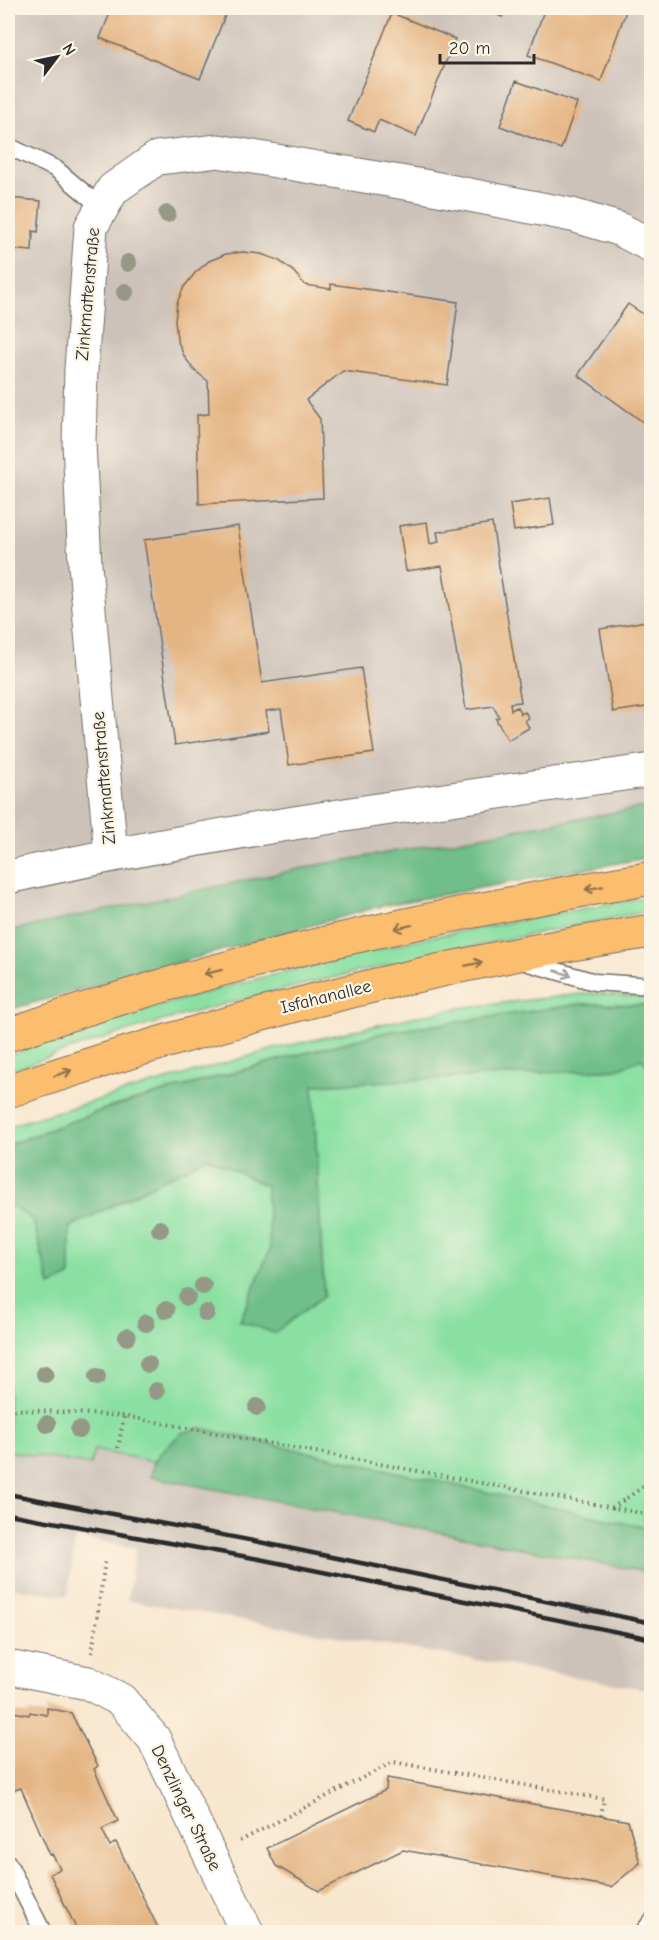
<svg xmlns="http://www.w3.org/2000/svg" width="659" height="1940" font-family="'Comic Neue',sans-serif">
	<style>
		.industrial { fill: #cdc2b9 }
		.green { fill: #8ae0a3; stroke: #5a8667; stroke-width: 1.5 }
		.forest { fill: #6fbe89; stroke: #4d745a; stroke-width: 1.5 }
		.building { fill: #e4b482 }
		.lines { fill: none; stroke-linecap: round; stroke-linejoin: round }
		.service-casing { stroke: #736c64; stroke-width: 19 }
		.minor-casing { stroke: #736c64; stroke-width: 35 }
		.trunk-casing { stroke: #736c64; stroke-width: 35 }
		.path { stroke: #736c64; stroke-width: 4; stroke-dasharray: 1.5 4.5; stroke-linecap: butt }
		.service { stroke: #fff; stroke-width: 16 }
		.minor { stroke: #fff; stroke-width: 33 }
		.trunk { stroke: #fbbd6e; stroke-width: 33 }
		.rail { stroke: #2b2b2b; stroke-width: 4.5 }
		.tree { fill: #949885 }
		.oneway { stroke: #93744c }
		.oneway2 { stroke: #a0a0a0 }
		.labels { text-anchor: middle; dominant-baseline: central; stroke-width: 4.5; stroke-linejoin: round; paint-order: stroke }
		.street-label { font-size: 18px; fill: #2b2b2b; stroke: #fcf5e5 }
	</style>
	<rect width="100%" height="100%" fill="#fcf5e5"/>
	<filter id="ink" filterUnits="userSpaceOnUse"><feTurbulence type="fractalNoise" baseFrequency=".0167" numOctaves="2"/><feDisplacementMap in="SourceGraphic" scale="12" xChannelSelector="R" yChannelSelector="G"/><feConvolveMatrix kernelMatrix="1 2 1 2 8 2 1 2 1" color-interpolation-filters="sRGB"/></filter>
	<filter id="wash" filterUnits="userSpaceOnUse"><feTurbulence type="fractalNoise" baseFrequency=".008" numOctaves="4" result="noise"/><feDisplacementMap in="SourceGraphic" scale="24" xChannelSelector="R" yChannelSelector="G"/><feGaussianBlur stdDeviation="1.35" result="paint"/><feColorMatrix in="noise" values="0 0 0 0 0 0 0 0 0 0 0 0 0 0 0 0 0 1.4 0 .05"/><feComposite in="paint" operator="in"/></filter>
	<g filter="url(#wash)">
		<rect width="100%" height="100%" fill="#f8e6ce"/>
		<!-- industrial -->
		<path class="industrial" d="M8,8H651V806L318,865L8,931Z
			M94,1450L154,1462L152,1477L651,1573V1690L127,1600L136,1548L75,1537L68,1596L8,1587V1451L91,1465Z"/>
		<!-- green -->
		<path class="green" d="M651,896V911C557,928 464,948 371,969C248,997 125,1027 8,1072V1056L73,1031L231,985L424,938Z
			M590,993L651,998V1005L581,1004L387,1032L285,1058L105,1109L8,1145V1127L25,1121L274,1049L413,1017L459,1008Z
			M641,1059L651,1068L652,1077L651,1529L200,1428L163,1450L154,1462L94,1450L91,1465L8,1451V1207L12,1205L33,1220L50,1286L70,1277V1227L208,1157L267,1186L270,1249L240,1321L324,1296L313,1085L617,1069Z"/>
		<!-- forest -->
		<path class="forest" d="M651,806V857L381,906L8,1010V931L318,865Z
			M581,1004L651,1005V1077V1068L641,1059L617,1069L313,1085L324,1296L274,1333L240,1321L270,1249L266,1186L208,1157L70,1227V1277L50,1286L33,1220L12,1206L8,1207V1145L105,1109L285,1058L387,1032Z
			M200,1428L651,1529V1573L151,1477L154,1462L163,1450L182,1433Z"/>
		<g id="blocks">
			<!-- building -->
			<path class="building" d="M112,8H228L200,79L100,38Z
				M480,8H506L502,17Z
				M545,8H627L601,81L528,55Z
				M392,13L455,39L416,136L379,120L374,132L348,121Z
				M516,81L577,103L561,149L500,126Z
				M8,198L41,201L38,232L33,231L32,251L8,249Z
				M243,252L261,254L278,260L293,271L305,285L331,289V284L458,302L447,385L343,371L306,400L320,419L323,498L199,504L197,415L209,414L208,381L194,370L184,356L177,339L175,321L177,303L184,287L195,273L209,261L226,254Z
				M628,304L652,320L650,427L578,375Z
				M550,498L554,525L514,531L510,504Z
				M427,522L430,544L439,542L437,532L492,523L521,702L510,703L511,710L517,707L521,714L525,712L529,718L525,720L529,728L508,740L496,719L499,717L493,706L466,710L442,566L406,571L399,526Z
				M238,526L262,683L361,668L374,753L289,765L281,709L266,711L269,731L175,745L144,540Z
				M652,620V706L613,712L600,629Z
				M8,716H9L15,784L8,785Z
				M47,1708L71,1713L98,1766L94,1769L118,1821L102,1829L110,1846L116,1842L160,1932H78L50,1874L60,1869L52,1854L50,1855L21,1788L15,1790L13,1788L8,1787V1711L29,1715L30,1712L47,1715Z
				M387,1778L628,1821L640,1863L611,1887L403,1850L319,1891L276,1866L267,1848L386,1790Z"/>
		</g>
	</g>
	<g filter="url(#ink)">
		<use href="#blocks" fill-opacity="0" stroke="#736c64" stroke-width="1.5"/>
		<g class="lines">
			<!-- service casing -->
			<g class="service-casing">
				<path id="service" d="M8,146L56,169L102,208
					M522,961L595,982L652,986
					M8,1863L43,1932
					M643,1932L652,1921"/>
			</g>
			<!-- minor casing -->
			<g class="minor-casing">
				<path id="minor" d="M111,854L85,565L79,442L81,370L91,227L113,189L157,158L218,151L423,186L572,215L619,229L652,246
					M8,877C220,830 436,801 652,770
					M8,1667L88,1683L121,1700L154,1739L247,1932"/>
			</g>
			<!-- trunk casing -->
			<g class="trunk-casing">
				<path id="trunk" d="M8,1035C216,962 434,915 652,878
					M8,1091C218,1021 432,964 652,931"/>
			</g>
			<!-- path -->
			<path class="path" d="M652,1381L647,1380L652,1403
				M8,1409L124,1416
				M118,1448L124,1416L652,1515
				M612,1508L652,1481
				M92,1653L105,1561
				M240,1841L393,1762L604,1799L601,1816"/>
			<!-- service -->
			<use href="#service" class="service"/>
			<!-- minor -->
			<use href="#minor" class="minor"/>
			<!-- trunk -->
			<use href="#trunk" class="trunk"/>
			<!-- rail -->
			<path class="rail" d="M8,1494L264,1543L652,1623
				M8,1514L259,1559L652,1639"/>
		</g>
		<!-- trees -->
		<g class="tree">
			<circle cx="167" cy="214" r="9"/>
			<circle cx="128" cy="263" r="9"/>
			<circle cx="125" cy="292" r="9"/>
			<circle cx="160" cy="1229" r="9"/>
			<circle cx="203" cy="1286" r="9"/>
			<circle cx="187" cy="1297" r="9"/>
			<circle cx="166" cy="1310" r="9"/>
			<circle cx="206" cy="1313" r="9"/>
			<circle cx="146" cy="1323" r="9"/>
			<circle cx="127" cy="1337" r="9"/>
			<circle cx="148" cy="1364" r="9"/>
			<circle cx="45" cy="1374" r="9"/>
			<circle cx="97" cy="1377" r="9"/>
			<circle cx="156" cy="1391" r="9"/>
			<circle cx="257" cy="1407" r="9"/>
			<circle cx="47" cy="1424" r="9"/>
			<circle cx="79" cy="1430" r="9"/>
		</g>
		<!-- one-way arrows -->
		<defs><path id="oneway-shaft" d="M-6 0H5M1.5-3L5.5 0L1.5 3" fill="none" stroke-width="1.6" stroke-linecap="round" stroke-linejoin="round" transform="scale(1.5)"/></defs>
		<g class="oneway">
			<use href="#oneway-shaft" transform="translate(594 888) rotate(170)"/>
			<use href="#oneway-shaft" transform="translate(403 927) rotate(168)"/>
			<use href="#oneway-shaft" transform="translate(474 964) rotate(-12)"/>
			<use href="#oneway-shaft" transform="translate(213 972) rotate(166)"/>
			<use href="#oneway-shaft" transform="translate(63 1073) rotate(-18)"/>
		</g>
		<use class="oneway2" href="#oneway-shaft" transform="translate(563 973) rotate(16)"/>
	</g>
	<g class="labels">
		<!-- street labels -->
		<g class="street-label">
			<text transform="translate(88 294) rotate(-85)">Zinkmattenstraße</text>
			<text transform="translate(104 778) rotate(-95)">Zinkmattenstraße</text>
			<text transform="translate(326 997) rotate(-14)">Isfahanallee</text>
			<text transform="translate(186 1808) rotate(64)">Denzlinger Straße</text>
		</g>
	</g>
	<!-- margin -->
	<rect width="659" height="1940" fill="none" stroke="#fcf5e5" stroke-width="30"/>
	<!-- north arrow -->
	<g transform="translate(57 57) rotate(58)" stroke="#fcf5e5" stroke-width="4.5" paint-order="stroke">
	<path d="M0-4.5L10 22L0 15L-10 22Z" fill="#2b2b2b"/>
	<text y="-9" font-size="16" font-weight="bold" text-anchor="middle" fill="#2b2b2b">N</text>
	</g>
	<!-- scale -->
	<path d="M440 54v9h94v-9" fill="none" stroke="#2b2b2b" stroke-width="3"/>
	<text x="449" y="54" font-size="18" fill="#2b2b2b" stroke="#fcf5e5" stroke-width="4.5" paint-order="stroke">20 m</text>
</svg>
